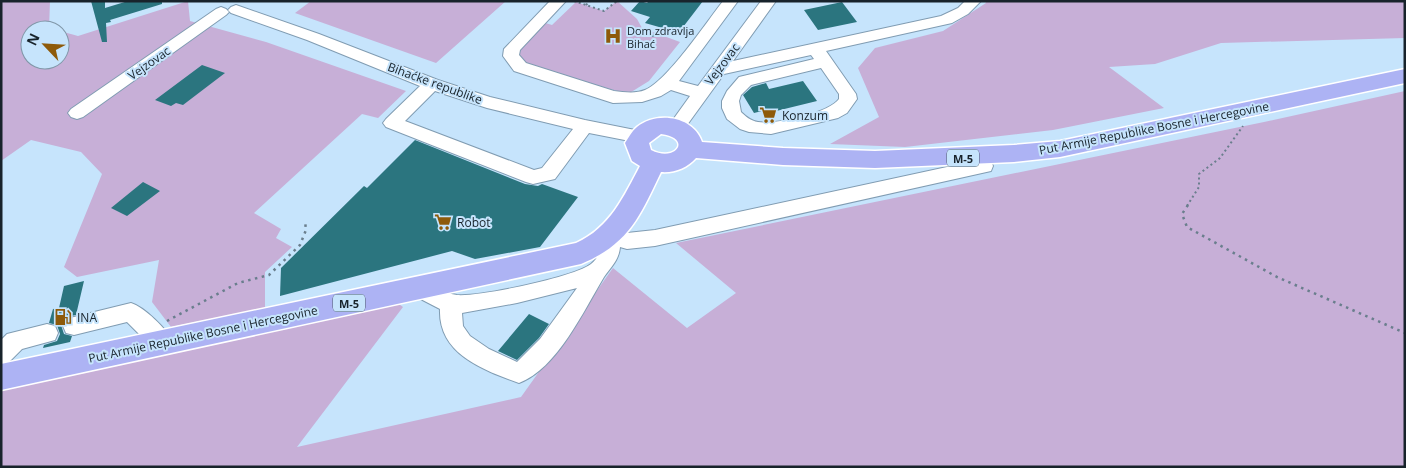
<svg xmlns="http://www.w3.org/2000/svg" width="1406" height="468" font-family="'Open Sans',sans-serif">
	<style>
		.green { fill: #c7afd7 }
		.building { fill: #2b757f }
		.lines { fill: none; stroke-linecap: round; stroke-linejoin: round }
		.minor-casing { stroke: #809cb2; stroke-width: 2 }
		.major-casing { stroke: #fff; stroke-width: 3 }
		.path-far1 { stroke: #6a7e8d; stroke-width: 2; stroke-dasharray: 2 3; stroke-linecap: butt }
		.path { stroke: #6a7e8d; stroke-width: 2.5; stroke-dasharray: 2.5 4.5; stroke-linecap: butt }
		.minor { fill: #fff; fill-rule: evenodd }
		.major { fill: #adb3f4; fill-rule: evenodd }
		.labels { text-anchor: middle; dominant-baseline: central; stroke-width: 4; stroke-linejoin: round; paint-order: stroke }
		.far-poi-label { font-size: 11px; fill: #18232b; stroke: #c6e4fc; text-anchor: start }
		.shield { fill: #c6e4fc; stroke: #4c5d6a; stroke-width: 1 }
		.shield-label { font-size: 11px; font-weight: bold; fill: #18232b }
		.street-label { font-size: 12px; fill: #18232b; stroke: #c6e4fc }
		.poi-label { font-size: 12px; fill: #18232b; stroke: #c6e4fc; text-anchor: start }
	</style>
	<rect width="100%" height="100%" fill="#c6e4fc"/>
	<!-- green -->
	<path class="green" d="M1,1H50L49,29L54,30H30V60H60V31L78,36L188,1L190,21L266,42L406,91L378,118L362,114L254,213L281,229L276,238L292,247L265,272V308L171,327L152,302L159,260L77,277L64,267L102,174L81,152L31,140L1,161Z
		M311,1H506L436,63L295,13Z
		M617,1L637,19L642,28L680,42L649,81L628,94L514,62L512,49L539,21L552,25L576,2L604,11Z
		M985,1H1405V38L1221,43L1155,64L1109,67L1164,108L1053,130L905,147L830,144L879,117L858,68L875,48L943,31L986,3Z
		M1405,91V467H1V387L396,302L403,307L297,447L521,397L613,268L687,328L736,293L676,243L1264,122Z"/>
	<!-- building -->
	<path class="building" d="M91,1H105V8L128,1H162V4L110,20L111,22L106,23L107,42H102Z
		M640,1L647,3L649,1H703L680,31L651,37L659,27L645,23L650,17L631,11Z
		M842,2L857,22L818,30L804,10Z
		M202,65L225,73L183,105L176,103L171,106L155,100Z
		M803,81L817,101L768,113L766,110L754,113L743,95L752,87L766,83L769,89Z
		M415,140L525,184L538,186L542,184L578,197L540,247L475,259L452,251L280,296L281,268L364,186L367,188Z
		M143,182L160,191L127,216L111,208Z
		M84,281L76,315L66,317L61,325L64,334L72,336L70,342L43,348L44,345L57,341L60,334L57,325L49,323L53,309L59,308L64,286Z
		M529,314L549,324L539,338L517,360L498,351Z"/>
	<g class="lines">
		<!-- minor casing -->
		<g class="minor-casing">
			<path id="minor" d="M550,1H566L520,50L519,55L526,63L614,91C624,92 635,94 645,90C667,81 706,23 723,1H738L679,81L698,86L761,1H776L733,61L941,16L958,8L965,1H981L968,14L952,23L826,51L856,94L857,99L847,113L838,118L771,134L749,132L740,129L727,119L722,108V101L727,91L739,77L814,59L811,55L724,74L682,132L676,134L670,132L667,128L690,96L671,90L661,96L642,102L613,103L514,71L503,56L504,49ZM821,68L839,94V99C829,113 775,125 758,122C751,121 745,116 741,112L739,101L741,95L751,85Z
				M236,5L319,34L438,80L490,97L585,120L640,131L646,133L649,137L646,141L640,143L589,133L555,179L533,184L526,182L386,127L383,123L386,119L420,86L307,40L231,13L228,10L231,7ZM435,91L487,108L573,129L542,168L534,170L405,121Z
				M221,7L226,9L229,12L226,15L83,117L77,119L71,117L68,113L71,109L216,9Z
				M984,159L991,161L993,166L991,171L655,246L627,249L620,247C619,260 611,267 604,277C584,310 557,369 519,383C483,370 438,354 440,309L411,294L407,288L411,282L418,279C431,284 442,293 457,295C479,297 574,277 591,264C600,257 602,247 598,237L601,231L608,229L627,233L655,230ZM577,288L540,339L517,362L489,349L470,336L463,326L462,313L517,303Z
				M131,303C144,307 167,329 173,342L170,349L162,352L154,349L127,322L74,335L66,333L63,326L66,319L74,317Z
				M47,324L55,326L58,333L55,340L22,349L9,362L1,365V340L7,334Z"/>
		</g>
		<!-- major casing -->
		<g class="major-casing">
			<path id="major" d="M1405,69V83L1060,157L1014,162L875,168L783,165L696,158C687,168 675,173 661,172C640,216 629,244 581,264L1,390V364L576,243C610,228 624,196 640,166L632,161L625,143C629,137 632,131 637,127C657,111 693,116 702,142L783,148L875,151L1014,145L1060,141ZM661,134C693,138 676,163 651,150L649,143Z"/>
		</g>
		<!-- path-far1 -->
		<path class="path-far1" d="M574,1L604,11L617,1
			M586,5L590,1
			M1187,206L1199,187V174L1220,158L1243,126"/>
		<!-- path -->
		<path class="path" d="M1188,205L1182,214L1187,227L1277,277L1405,333
			M167,321L238,283L269,275L300,245L306,230L305,221"/>
		<!-- minor -->
		<use href="#minor" class="minor"/>
		<!-- major -->
		<use href="#major" class="major"/>
	</g>
	<!-- icons -->
	<defs>
		<g id="hospital-bare" transform="scale(1.35)"><path d="M-5-5h3v3.5h4V-5h3V5h-3V1.5h-4V5h-3Z" fill="#8e5a0a" stroke="#c6e4fc" stroke-width="2.5" paint-order="stroke"/></g>
		<g id="supermarket-bare" transform="scale(1.35)"><path d="M-6-5.5h2.5l.6 2H6L4.5 2H-2.5L-4.4-4H-6ZM-1.5 3.2a1.3 1.3 0 1 0 .1 0ZM3 3.2a1.3 1.3 0 1 0 .1 0Z" fill="#8e5a0a" stroke="#c6e4fc" stroke-width="2.5" paint-order="stroke"/></g>
		<g id="fuel-bare" transform="scale(1.35)"><path d="M-5.5-6h7V0h2V4h1.3V-2.5L3-4.5l.8-.8L6-3V5H2.5V1h-1V6h-7ZM-4.2-4.7v3.2H.2V-4.7Z" fill="#8e5a0a" stroke="#c6e4fc" stroke-width="2.5" paint-order="stroke"/></g>
	</defs>
	<g fill-rule="evenodd">
		<use href="#hospital-bare" x="613" y="36"/>
		<use href="#supermarket-bare" x="768" y="115"/>
		<use href="#supermarket-bare" x="443" y="222"/>
		<use href="#fuel-bare" x="63" y="317"/>
	</g>
	<g class="labels">
		<!-- far-poi labels -->
		<g class="far-poi-label">
			<text x="627" y="30">Dom zdravlja<tspan x="627" dy="13">Bihać</tspan></text>
		</g>
		<!-- shield labels -->
		<g class="shield">
			<rect x="947" y="149.5" width="32" height="17" rx="4"/>
			<rect x="333" y="294.5" width="32" height="17" rx="4"/>
		</g>
		<g class="shield-label">
			<text x="963" y="158">M-5</text>
			<text x="349" y="303">M-5</text>
		</g>
		<!-- street labels -->
		<g class="street-label">
			<text transform="translate(149 63) rotate(-35)">Vejzovac</text>
			<text transform="translate(722 64) rotate(-53)">Vejzovac</text>
			<text transform="translate(435 83) rotate(20)">Bihaćke republike</text>
			<text transform="translate(1154 128) rotate(-11)">Put Armije Republike Bosne i Hercegovine</text>
			<text transform="translate(203 334) rotate(-12)">Put Armije Republike Bosne i Hercegovine</text>
		</g>
		<!-- poi labels -->
		<g class="poi-label">
			<text x="782" y="115">Konzum</text>
			<text x="457" y="222">Robot</text>
			<text x="77" y="317">INA</text>
		</g>
	</g>
	<!-- border -->
	<rect width="1406" height="468" fill="none" stroke="#18232b" stroke-width="5"/>
	<!-- north arrow -->
	<g transform="translate(45 45) rotate(295)"><circle r="24" fill="#c6e4fc" stroke="#8097a8"/>
	<path d="M0-4L9 19L0 12L-9 19Z" fill="#8e5a0a"/>
	<text y="-8" font-size="14" font-weight="bold" text-anchor="middle" fill="#18232b">N</text>
	</g>
</svg>
